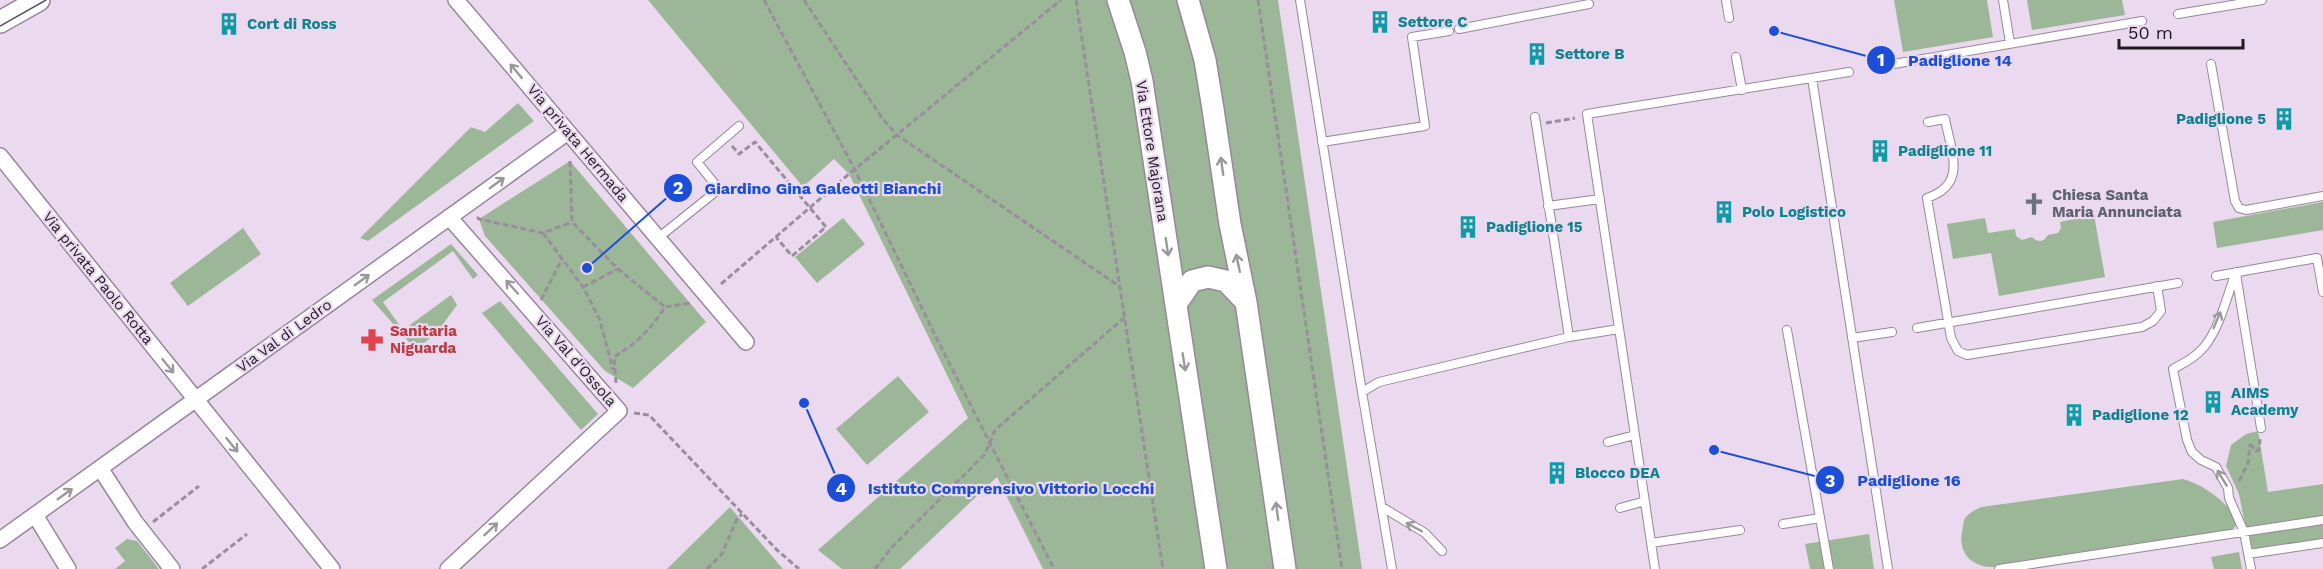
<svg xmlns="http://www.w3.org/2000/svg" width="2323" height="569" font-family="'Work Sans',sans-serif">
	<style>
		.green { fill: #9cb797 }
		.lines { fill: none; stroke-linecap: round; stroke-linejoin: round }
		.lane-casing { stroke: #97879a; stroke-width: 10 }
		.street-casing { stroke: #97879a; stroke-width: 18 }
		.secondary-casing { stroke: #97879a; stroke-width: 24 }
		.path { stroke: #9a8d9d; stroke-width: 3; stroke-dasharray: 6 3; stroke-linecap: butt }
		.lane { stroke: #fff; stroke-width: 8 }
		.street { stroke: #fff; stroke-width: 15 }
		.secondary { stroke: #fff; stroke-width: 21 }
		.tram { stroke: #5c525f; stroke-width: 1.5 }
		.oneway { stroke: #9b989c }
		.labels { text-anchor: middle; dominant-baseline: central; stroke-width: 4.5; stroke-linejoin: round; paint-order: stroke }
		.culture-label { font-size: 15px; font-weight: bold; fill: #0d838f; stroke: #ebd9ef; text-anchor: start }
		.street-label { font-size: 15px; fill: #201a22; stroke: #ebd9ef }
		.worship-label { font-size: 15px; font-weight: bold; fill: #5b616d; stroke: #ebd9ef; text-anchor: start }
		.health-label { font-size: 15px; font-weight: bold; fill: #be3a42; stroke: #ebd9ef; text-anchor: start }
		.leader { fill: none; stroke: #1d4ed8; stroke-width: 2 }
		.callout-dot { fill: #1d4ed8; stroke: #ebd9ef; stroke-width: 2 }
		.mark-label { font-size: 18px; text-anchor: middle; font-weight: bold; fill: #fff }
		.callout-label { font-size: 16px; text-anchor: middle; font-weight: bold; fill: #1d4ed8; stroke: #ebd9ef; stroke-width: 4.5; stroke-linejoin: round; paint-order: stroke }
	</style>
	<rect width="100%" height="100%" fill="#ebd9ef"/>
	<!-- green -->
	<path class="green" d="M648,0H1278L1362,569H1043L997,477L900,569H842L818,550L968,418L849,174L834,159L803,187Z
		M1894,0H1987L1993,37L1903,52Z
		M2027,0H2122L2125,15L2032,30Z
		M518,103L534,121L368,241L360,238L471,127L485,132Z
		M570,161L706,322L633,388L605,371L485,236L479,219Z
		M2323,202V230L2217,248L2213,222Z
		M2094,215L2105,277L1999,296L1991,253L1953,259L1947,224L1985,218L1988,233L2015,229L2016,236L2022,240L2032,237C2038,243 2044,242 2048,235L2058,233L2061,228L2060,222Z
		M843,218L865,244L817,283L795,257Z
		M243,228L261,254L188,306L170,283Z
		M451,244L478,275L473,279L453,251L383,302L403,330L451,295L457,305L438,331L416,350L372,300Z
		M500,301L598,414L581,430L482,313Z
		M898,376L929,412L867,465L836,429Z
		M2258,431L2268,492L2323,484V517L2246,530L2239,494L2226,466L2231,445L2246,434Z
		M2183,479C2205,485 2225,502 2239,519L2233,530L1995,567C1973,568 1958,554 1962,532C1963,527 1963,522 1965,518C1969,513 1975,510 1981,507Z
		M730,507L783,569H667Z
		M2323,523V540L2250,551L2247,534Z
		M1869,534L1874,569H1810L1805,544Z
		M127,539L137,541L159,569H115L125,561L115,548Z
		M2239,552L2242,569H2214L2211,557Z"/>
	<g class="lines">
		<!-- lane casing -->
		<g class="lane-casing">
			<path id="lane" d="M1300,0L1362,392
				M1726,0L1729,18
				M2003,0L2010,43
				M2178,14L2262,0
				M1459,29L1589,4
				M1736,57L1742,90
				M2211,64L2235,201L2239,208L2246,210L2323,196
				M1888,65L2142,21
				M1812,78L1888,569
				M1535,117L1569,337
				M1928,122L1945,119C1951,152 1968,184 1927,198L1951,338L1958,351L1967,355L2142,327L2153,321L2161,311L2157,286
				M1322,142L1425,126L1412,37L1449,31
				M1548,206L1600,199
				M658,238L719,189L697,162L739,126
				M2236,272C2227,296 2220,328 2204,347C2196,357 2184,363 2173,369L2187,440L2192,452L2201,460L2216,467L2228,488L2229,498L2244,532L2251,569
				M2236,274L2261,428
				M2216,276L2317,258L2323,292
				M1917,328L2178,283
				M1787,330L1829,569
				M1852,338L1892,332
				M1608,442L1635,435
				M1382,507L1425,533L1442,551
				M1620,508L1645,501
				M1783,524L1820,518
				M1651,543L1740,530
				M2248,554L2323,543
				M1392,569L1362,392L1379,382L1569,337L1619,329
				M1655,569L1587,114L1849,72
				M1999,569L2323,520"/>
		</g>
		<!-- street casing -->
		<g class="street-casing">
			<path id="street" d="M456,0L746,342
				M0,156L332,569
				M100,468L135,522L172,569
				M35,515L68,569
				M0,540L568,132
				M448,569L619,411L449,217"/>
		</g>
		<!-- secondary casing -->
		<g class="secondary-casing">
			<path id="secondary" d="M1118,0L1135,52L1142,81L1216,569
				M1188,0L1205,60L1213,109L1230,224L1246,302L1285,569
				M0,22L39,0
				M1176,304L1192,281L1208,277L1226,281L1246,302"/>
		</g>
		<!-- path -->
		<path class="path" d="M764,0L855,170L937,339L1054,569
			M804,0L882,118L897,135L1119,286
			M1076,0L1163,569
			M1258,0L1342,569
			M1546,123L1575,118
			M732,146L739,154L755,142L826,227L792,256L776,237
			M570,161L572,222L618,269L665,307
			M477,217L479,219L543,233L572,222
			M543,233L583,287L600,320L613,370
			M721,284L849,174L1061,0
			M583,287L618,269
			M541,300L562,259
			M616,383L614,357C638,342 650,330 665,307L691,303
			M634,413L649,415L777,550L799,569
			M2250,444L2256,451L2259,450L2260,439
			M2239,481L2248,463L2250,444
			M153,522L199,486
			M202,569L247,534
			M707,569L722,554L737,519L742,514
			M875,569L892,547L985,454L995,430L1124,318"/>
		<!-- lane -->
		<use href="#lane" class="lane"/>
		<!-- street -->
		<use href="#street" class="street"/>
		<!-- secondary -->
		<use href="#secondary" class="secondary"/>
		<!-- tram -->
		<path class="tram" d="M0,26L46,0"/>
	</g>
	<!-- one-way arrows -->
	<defs><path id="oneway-shaft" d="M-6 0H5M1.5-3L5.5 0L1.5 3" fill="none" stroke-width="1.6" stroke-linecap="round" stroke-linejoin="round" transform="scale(1.5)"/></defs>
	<g class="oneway">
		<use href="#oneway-shaft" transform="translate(516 71) rotate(-130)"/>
		<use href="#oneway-shaft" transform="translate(1222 166) rotate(-98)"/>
		<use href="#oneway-shaft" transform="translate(497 183) rotate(-36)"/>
		<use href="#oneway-shaft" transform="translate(1167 247) rotate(82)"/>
		<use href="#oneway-shaft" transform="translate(1238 263) rotate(-102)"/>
		<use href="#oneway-shaft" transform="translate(362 280) rotate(-36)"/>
		<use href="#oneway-shaft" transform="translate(512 287) rotate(-132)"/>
		<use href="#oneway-shaft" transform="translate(2217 320) rotate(-67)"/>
		<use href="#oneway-shaft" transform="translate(1184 362) rotate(81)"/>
		<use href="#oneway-shaft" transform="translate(168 366) rotate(51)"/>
		<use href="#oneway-shaft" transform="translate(232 445) rotate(51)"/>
		<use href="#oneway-shaft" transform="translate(2222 478) rotate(-121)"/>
		<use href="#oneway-shaft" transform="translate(65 494) rotate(-36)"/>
		<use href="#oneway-shaft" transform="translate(1277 511) rotate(-98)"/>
		<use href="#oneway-shaft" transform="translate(1414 527) rotate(-152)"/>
		<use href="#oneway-shaft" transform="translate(491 529) rotate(-43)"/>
	</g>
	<!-- icons -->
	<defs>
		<g id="building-bare" transform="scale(1.8)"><path d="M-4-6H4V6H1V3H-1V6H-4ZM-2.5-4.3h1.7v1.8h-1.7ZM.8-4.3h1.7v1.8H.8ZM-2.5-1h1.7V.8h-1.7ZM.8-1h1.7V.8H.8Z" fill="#0f9aa8" stroke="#ebd9ef" stroke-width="2.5" paint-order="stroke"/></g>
		<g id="church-bare" transform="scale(1.8)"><path d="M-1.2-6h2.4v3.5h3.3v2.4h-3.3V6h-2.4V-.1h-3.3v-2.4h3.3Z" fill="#6b7280" stroke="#ebd9ef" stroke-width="2.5" paint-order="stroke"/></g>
		<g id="pharmacy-bare" transform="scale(1.8)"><path d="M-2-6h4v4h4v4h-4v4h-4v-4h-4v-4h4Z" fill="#e0444e" stroke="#ebd9ef" stroke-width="2.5" paint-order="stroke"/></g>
	</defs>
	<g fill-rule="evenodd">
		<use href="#building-bare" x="1380" y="22"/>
		<use href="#building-bare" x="229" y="24"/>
		<use href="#building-bare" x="1537" y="54"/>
		<use href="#building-bare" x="2284" y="119"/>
		<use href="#building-bare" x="1880" y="151"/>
		<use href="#church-bare" x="2034" y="204"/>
		<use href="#building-bare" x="1724" y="212"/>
		<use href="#building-bare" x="1468" y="227"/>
		<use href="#pharmacy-bare" x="372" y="340"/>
		<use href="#building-bare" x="2213" y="402"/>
		<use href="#building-bare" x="2074" y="415"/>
		<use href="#building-bare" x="1557" y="473"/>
	</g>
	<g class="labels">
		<!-- culture labels -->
		<g class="culture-label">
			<text x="1398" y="22">Settore C</text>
			<text x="247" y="24">Cort di Ross</text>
			<text x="1555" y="54">Settore B</text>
			<text x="2266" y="119" text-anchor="end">Padiglione 5</text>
			<text x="1898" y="151">Padiglione 11</text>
			<text x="1742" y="212">Polo Logistico</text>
			<text x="1486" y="227">Padiglione 15</text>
			<text x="2231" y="393">AIMS<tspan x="2231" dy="17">Academy</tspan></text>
			<text x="2092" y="415">Padiglione 12</text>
			<text x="1575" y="473">Blocco DEA</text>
		</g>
		<!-- street labels -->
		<g class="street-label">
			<text transform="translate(578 143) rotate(50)">Via privata Hermada</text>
			<text transform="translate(1152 151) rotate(81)">Via Ettore Majorana</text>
			<text transform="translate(98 278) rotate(51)">Via privata Paolo Rotta</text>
			<text transform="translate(284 336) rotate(-36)">Via Val di Ledro</text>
			<text transform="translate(576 361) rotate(49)">Via Val d'Ossola</text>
		</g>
		<!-- worship labels -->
		<g class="worship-label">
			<text x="2052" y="195">Chiesa Santa<tspan x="2052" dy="17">Maria Annunciata</tspan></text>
		</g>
		<!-- health labels -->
		<g class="health-label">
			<text x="390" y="331">Sanitaria<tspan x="390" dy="17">Niguarda</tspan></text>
		</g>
	</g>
	<!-- callouts -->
	<path class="leader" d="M1774 31L1881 60M587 268L678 188M1714 450L1830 480M804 403L841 488"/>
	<g class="callout-dot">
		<circle cx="1774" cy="31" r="6"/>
		<circle cx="587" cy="268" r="6"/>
		<circle cx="1714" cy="450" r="6"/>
		<circle cx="804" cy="403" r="6"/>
		<circle cx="1881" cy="60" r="15"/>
		<circle cx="678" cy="188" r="15"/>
		<circle cx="1830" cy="480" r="15"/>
		<circle cx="841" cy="488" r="15"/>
	</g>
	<g class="mark-label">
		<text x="1881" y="66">1</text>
		<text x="678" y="194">2</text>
		<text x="1830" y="487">3</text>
		<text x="841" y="495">4</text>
	</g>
	<g class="callout-label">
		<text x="1960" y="66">Padiglione 14</text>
		<text x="823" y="194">Giardino Gina Galeotti Bianchi</text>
		<text x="1909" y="486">Padiglione 16</text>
		<text x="1011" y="494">Istituto Comprensivo Vittorio Locchi</text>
	</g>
	<!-- scale -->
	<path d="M2119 39v9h124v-9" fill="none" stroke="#201a22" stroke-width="3"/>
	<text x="2128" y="39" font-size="18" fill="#201a22" stroke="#ebd9ef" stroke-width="4.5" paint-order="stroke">50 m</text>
</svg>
